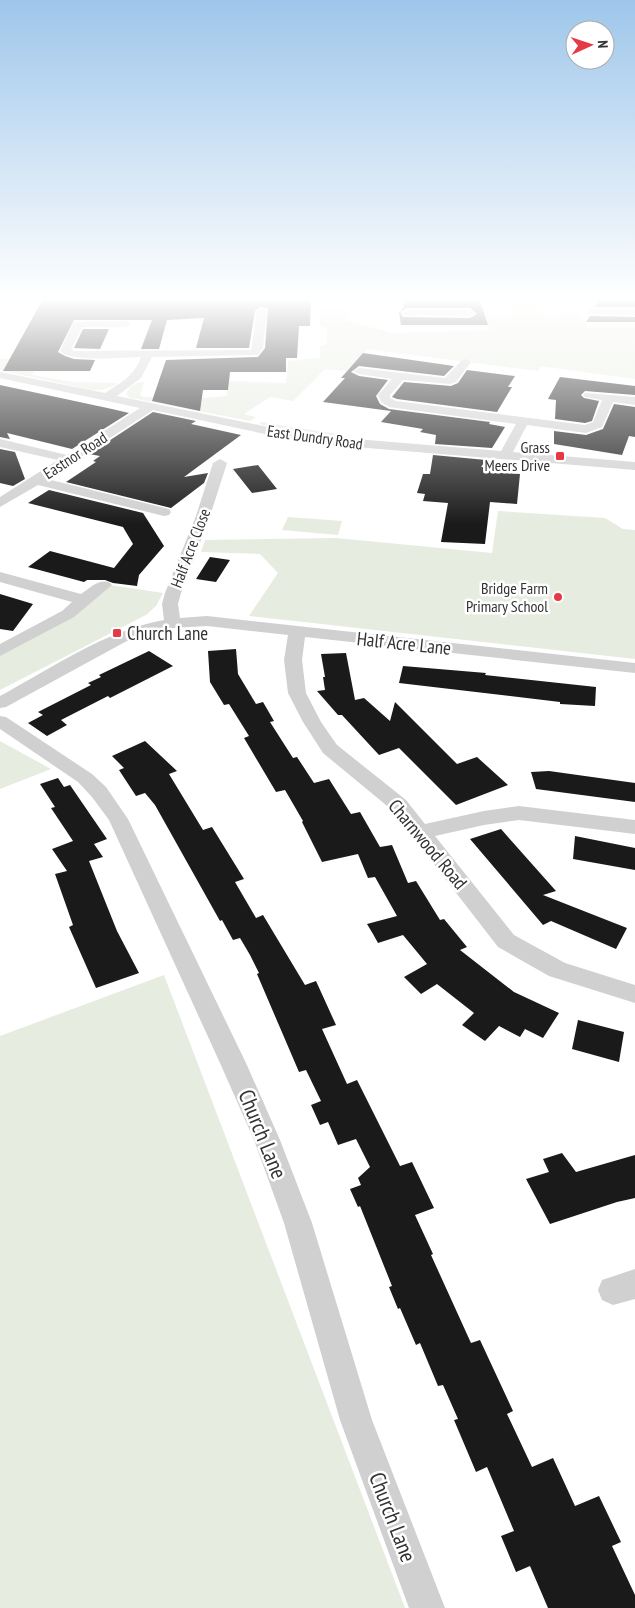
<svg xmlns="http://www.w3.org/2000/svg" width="635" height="1608" font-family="'PT Sans Narrow',sans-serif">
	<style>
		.green { fill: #e6ecdf }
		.building { fill: #1a1a1a; fill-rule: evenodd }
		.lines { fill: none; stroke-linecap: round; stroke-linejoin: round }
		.minor { fill: #d0d0d0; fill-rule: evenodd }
		.poi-dot { fill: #e63946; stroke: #fff; stroke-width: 2 }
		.labels { text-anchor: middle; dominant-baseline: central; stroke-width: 5; stroke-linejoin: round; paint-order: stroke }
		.far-street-label { font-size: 16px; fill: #333; stroke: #fff }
		.far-poi-label { font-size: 16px; fill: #333; stroke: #fff; text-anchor: end }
		.poi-label { font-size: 19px; fill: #333; stroke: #fff; text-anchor: start }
		.street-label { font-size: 19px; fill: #333; stroke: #fff }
		.near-street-label { font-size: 22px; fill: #333; stroke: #fff }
	</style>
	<rect width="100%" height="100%" fill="#fff"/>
	<!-- green -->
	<path class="green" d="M491,299H534L540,314L580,313L588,327H635V379L540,366L538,371L367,349L346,371L325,369L293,401L270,397L244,414L256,417L250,421L137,399L130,398L126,394C129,386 136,382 144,382L140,395L143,397L202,398L227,396L229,381L286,383L288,361L320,358V346L327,344V329L320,326V308H347L348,321L394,333L490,330L485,315H513L508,301H492Z
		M0,359H40L32,375L74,382L116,383V385L102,390H91L0,370Z
		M261,422L338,434C328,442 274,428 260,424Z
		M498,511L605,518L623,529L635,530V659L249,616L278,573L260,554L201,552L205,540L336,538L492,553Z
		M288,517L342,521L338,535L282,530Z
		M110,585L163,593L156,606L146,615L0,690V655Z
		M0,741L51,769L0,789Z
		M164,975L405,1608H0V1036Z"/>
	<!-- building -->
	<path class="building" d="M43,299H311L310,326H299L297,358H286V372H230L228,390H203L200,411L152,401L166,360L258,357L265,348L268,309L261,306L255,311L249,348H196L204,318L167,320L159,349H141L152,320H74L58,352L65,356L74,359L95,360L90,371H3Z
		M403,299H473V301H480L488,325H401L399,313L404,307ZM407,308H470L477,314L470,318L403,317L400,312Z
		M599,300H635V307H595Z
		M590,316L635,317V322H586Z
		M83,329H109L100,349L74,348Z
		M363,353L454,366L444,376L359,366L351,372L359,376L388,380L376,396L380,404L389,409L490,422L489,424L505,427L492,448L435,444L436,435L420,432L423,429L381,422L391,411L323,402L345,378H341Z
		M467,370L515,376L508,387H512L497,412L397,399L392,397L404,382L451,386L458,383Z
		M560,377L635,386V395L585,391L581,395L584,398L599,401L592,421L585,423L555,419L556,400L548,399Z
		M0,385L112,409L129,413L72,449L7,433L10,439L0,437Z
		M614,404L635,407V437L629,436L622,455L554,444V431L586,435L603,429Z
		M153,412L196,421L191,424L241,435L184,477L208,473L204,483L171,508L66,482L96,462L93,461L100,456L89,454Z
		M0,449L15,452L25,479L13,486L0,483Z
		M433,455L486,460L481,467L492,468L491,472L520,474L517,504L490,502L485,544L441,542L448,503L423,501L425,494L417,493L423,474H430Z
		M258,465L277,489L252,493L233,469Z
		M49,490L143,513L164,546L139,575L137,586L113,583L105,580H87L84,582L28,567L50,551L114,568L133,544L123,527L28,503Z
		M210,557L230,560L216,582L196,579Z
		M0,594L33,604L13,631L0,629Z
		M236,649L238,674L256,704L263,702L274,721L270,722L293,758L297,757L314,783L329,779L351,814L360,812L380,847L392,845L408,883L416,881L440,920L444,919L467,947L460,950L514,992L559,1013L543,1038L525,1029L520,1037L499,1026L485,1041L462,1025L474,1013L437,984L421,994L404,977L427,964L403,935L378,943L373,934L367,924L397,916L375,877L368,878L358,854L322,862L302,822L303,821L285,790L276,792L244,738L249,736L229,704L224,705L210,682L208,651Z
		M149,651L173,666L110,698L108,696L61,720L67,725L47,736L28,723L43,715L38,712L91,685L88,683L101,677L99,675Z
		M346,653L355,700L364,698L390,721L395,702L457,764L477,757L508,785L456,805L399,748L379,755L342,715H338L317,691L325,690L323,677H325L321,654Z
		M403,666L486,673L485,675L596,687L595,706L560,704V702L399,683Z
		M145,741L177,771L169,774L203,830L212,827L244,879L235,882L256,918L263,915L305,985L316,981L336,1025L322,1029L347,1084L357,1080L400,1166L412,1162L434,1208L415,1215L433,1254L431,1255L471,1343L480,1340L513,1411L507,1414L532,1467L553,1458L575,1506L599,1496L621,1542L612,1546L635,1595V1608H548L530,1566L516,1572L501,1536L514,1531L487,1467L476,1472L454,1420L458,1419L443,1385L438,1386L420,1343L416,1345L400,1308L398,1309L389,1287L392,1286L360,1206L358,1207L350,1189L361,1185L358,1178L370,1167L356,1139L338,1145L328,1122L320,1125L311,1105L321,1101L306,1070L299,1072L257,974L259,973L250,955L240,938L233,940L222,920L220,921L155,805L145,793L136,796L119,770L124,768L112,756Z
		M549,771L635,783V802L536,789L531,772Z
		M58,778L64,787L70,785L107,839L94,844L103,857L89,861L117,931L139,973L96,988L69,927L73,925L55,874L67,871L52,849L73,841L51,808L55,807L40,784Z
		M501,829L556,891L543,895L627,928L616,949L551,921L543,925L470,839Z
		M575,836L635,848V870L573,859Z
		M578,1020L624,1032L619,1062L572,1049Z
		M562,1153L576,1172L635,1155V1198L617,1202L550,1224L526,1179L549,1172L543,1159Z"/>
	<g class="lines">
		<!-- minor -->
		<path class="minor" d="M0,299H9L0,305Z
			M262,308L267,311L263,348L258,355L152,357L141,378L117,396L307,435L501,451L516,424L389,407L381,402L378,395L392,379L359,374L353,371L359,368L445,378L462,360L466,359L471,362L456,382L450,384L403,380L390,395V398L396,401L585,425L593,422L602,400L585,397L583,395L585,393L635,397V405L613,402L602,427L586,433L527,425L513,452L635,462V470L307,443L153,410L47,479L169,509L171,512L169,515L164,516L38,485L0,507V497L58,460L0,447V439L67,455L140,408L0,378V372L105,393C121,383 134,376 141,357C123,357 71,363 60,351L74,322L126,321L131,324L126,327H82L71,349L75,351L251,350L257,311Z
			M591,309H635V315L587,314L586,312Z
			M407,310H470L475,313L470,316L403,315L402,313Z
			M220,459L227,463L210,516L181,593L178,604L180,618L207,616L635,663V673L305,637L302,660L306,693L321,722L337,745L406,800L425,824L484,811L519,806L635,820V834L519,820L484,825L435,836L514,935L565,963L635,985V1003L549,976L498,947L392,810L323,753L303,722L288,693L284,660L288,635L207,626L173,628L149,632L125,642L6,707L0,708V696C52,668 106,630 164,620L162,604L165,593L196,516L213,463Z
			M0,572L81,594C90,588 98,579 109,582L112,585L74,617L0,656V644L62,611L72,602L0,582Z
			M0,716L6,717L92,774L106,787L128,819L246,1063L280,1140L312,1223L372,1420L445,1608H409L340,1420L284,1223L254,1140L220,1063L109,820L92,797L78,782L0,729Z
			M635,1269V1299L613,1305L602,1300L598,1290L602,1280Z"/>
	</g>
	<!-- sky -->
	<linearGradient id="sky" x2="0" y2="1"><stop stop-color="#9ec6ea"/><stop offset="0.57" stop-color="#fff"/><stop offset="1" stop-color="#fff" stop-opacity="0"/></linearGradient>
	<rect width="635" height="524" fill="url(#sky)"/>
	<!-- markers -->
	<g class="poi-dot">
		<rect x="555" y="451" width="10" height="10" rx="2.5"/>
		<circle cx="558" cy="597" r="5"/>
		<rect x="112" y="628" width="10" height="10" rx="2.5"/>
	</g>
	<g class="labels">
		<!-- far-street labels -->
		<g class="far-street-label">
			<text transform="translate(315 437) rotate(8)">East Dundry Road</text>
			<text transform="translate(75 455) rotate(-33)">Eastnor Road</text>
			<text transform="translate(190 548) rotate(-69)">Half Acre Close</text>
		</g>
		<!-- far-poi labels -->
		<g class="far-poi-label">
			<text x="550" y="447">Grass<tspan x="550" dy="18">Meers Drive</tspan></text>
			<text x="548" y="588">Bridge Farm<tspan x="548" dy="18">Primary School</tspan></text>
		</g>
		<!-- poi labels -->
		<g class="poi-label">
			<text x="127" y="633">Church Lane</text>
		</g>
		<!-- street labels -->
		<g class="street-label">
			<text transform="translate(404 643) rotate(6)">Half Acre Lane</text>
			<text transform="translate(428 844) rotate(50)">Charnwood Road</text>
		</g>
		<!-- near-street labels -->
		<g class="near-street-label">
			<text transform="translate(263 1134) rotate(68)">Church Lane</text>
			<text transform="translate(393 1517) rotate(69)">Church Lane</text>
		</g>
	</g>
	<!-- north arrow -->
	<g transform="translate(590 45) rotate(87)"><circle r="24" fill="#ffffff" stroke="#adadad"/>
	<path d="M0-4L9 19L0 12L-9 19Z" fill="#e63946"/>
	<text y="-8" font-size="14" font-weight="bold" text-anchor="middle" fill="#333333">N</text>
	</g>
</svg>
